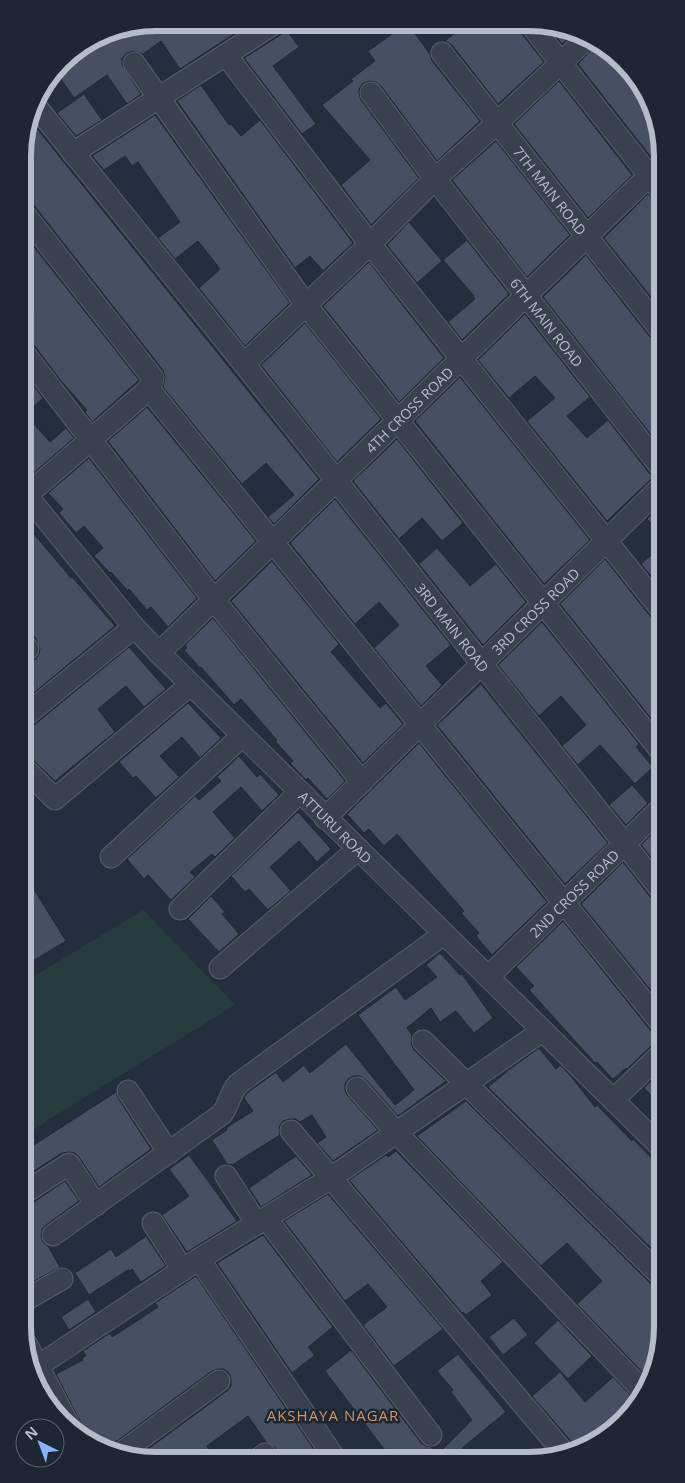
<svg xmlns="http://www.w3.org/2000/svg" width="685" height="1483" font-family="'Open Sans',sans-serif">
	<style>
		.green { fill: #263c3f }
		.building { fill: #455162; stroke: #1f2835 }
		.lines { fill: none; stroke-linecap: round; stroke-linejoin: round }
		.minor-casing { stroke: #565f6c; stroke-width: 23 }
		.minor { stroke: #38414e; stroke-width: 21 }
		.labels { text-anchor: middle; dominant-baseline: central; stroke-width: 5; stroke-linejoin: round; paint-order: stroke }
		.street-label { font-size: 14px; fill: #b4bcc9; stroke: #1d2633 }
		.neighbourhood-label { font-size: 15px; letter-spacing: 1px; fill: #d59563; stroke: #1d2633 }
		.rim { fill: none; stroke: #b4bcc9; stroke-width: 6 }
	</style>
	<rect width="100%" height="100%" fill="#242f3e"/>
	<!-- green -->
	<path class="green" d="M143,910L235,1005L51,1118L26,1136V981Z"/>
	<!-- building -->
	<path class="building" d="M156,22L240,23L243,28L180,69L161,41L143,54L133,51L127,53L122,58V65L141,94L127,104L107,75L74,98L56,72L74,57L115,31Z
		M406,24H408L430,54L432,61L480,121L437,161L381,86L376,82L370,81L363,83L359,89V94L361,100L419,178L371,225L341,185L370,160L322,105L353,81L351,79L375,61L368,51Z
		M466,24L519,25L521,33L544,62L498,104L452,45L445,41Z
		M547,25H555L573,34L562,44Z
		M286,29L299,47L273,66L316,124L302,134L244,58L282,34Z
		M596,45L617,56L658,121V152L651,157L578,64Z
		M559,81L632,175L588,218L514,124Z
		M201,85L229,125L231,124L241,136L260,120L353,243L323,271L310,256L295,268L177,101Z
		M84,94L102,120L76,136L57,113Z
		M155,115L290,303L245,346L199,288L220,269L198,241L175,259L158,238L180,222L138,162L132,166L125,156L104,170L92,156Z
		M30,120L319,479L274,524L268,517L294,495L266,463L242,484L163,387L165,377L163,370L33,204L28,201L23,200V147Z
		M496,141L570,235L527,277L452,180Z
		M648,194L653,198L658,199L659,307L604,238Z
		M409,222L442,261L417,283L387,245Z
		M23,233L139,380L92,422L85,412L87,410L62,382L34,345L29,342L24,341L23,289L32,281L23,271Z
		M467,240L509,294L462,340L448,322L475,299L473,297L474,296L443,260Z
		M586,255L649,336L654,339L659,340V445L543,297Z
		M369,262L444,358L399,402L323,306Z
		M525,314L590,397L567,416L587,438L608,420L649,473L656,477L650,480L607,521L527,421L555,398L535,376L509,398L478,360Z
		M305,323L381,419L337,462L261,365Z
		M24,373L43,398L25,414L50,442L66,428L74,438L30,476L24,469Z
		M460,377L590,540L544,584L415,421Z
		M147,407L256,541L215,581L108,441Z
		M397,439L463,523L442,541L422,518L399,539L353,481Z
		M89,458L197,598L168,627L151,607L147,610L129,589L128,591L111,572L110,573L94,556L103,548L84,526L76,533L59,513L63,509L48,493Z
		M335,499L451,645L426,666L442,685L421,706L374,648L399,625L379,602L355,624L290,543Z
		M659,506V533L647,519Z
		M24,522L71,578L72,577L80,586L115,626L25,700V661H30L36,659L39,654L40,648L35,637L30,634L25,633Z
		M437,548L470,586L496,564L526,602L483,645L419,564Z
		M659,548L660,576V587L641,564Z
		M605,559L650,616L655,619L660,620V725L658,727L560,604Z
		M272,561L339,644L331,652L380,708L386,703L403,724L363,763L231,601Z
		M213,618L345,781L327,799L308,778L306,780L290,763L293,761L275,741L277,740L241,699L234,705L201,667L200,668L184,650L187,648L185,645Z
		M542,622L639,744L636,747L653,767L635,784L600,745L578,765L562,746L586,725L561,696L539,716L498,665Z
		M129,647L166,689L144,707L126,686L98,709L115,732L55,781L25,752V728L33,726Z
		M481,684L608,843L565,884L437,725Z
		M188,703L221,738L200,758L182,737L160,756L179,777L156,798L136,776L133,778L119,762Z
		M419,743L547,902L492,955L476,936L479,933L461,913L464,911L397,834L384,846L369,829L364,833L347,814Z
		M239,756L257,777L260,774L279,795L262,811L241,787L213,812L235,838L215,857L212,854L190,872L195,877L171,900L148,875L144,879L127,859L195,796L199,800L221,781L217,777Z
		M632,785L648,803L626,825L609,805Z
		M298,812L331,849L317,862L299,841L270,867L291,891L268,910L249,889L245,892L231,876Z
		M653,833L660,841L661,869L641,845Z
		M623,862L651,898L656,901L661,902V1003L581,904Z
		M25,875L66,941L26,965V946Z
		M211,896L225,912L222,914L239,934L219,952L188,919Z
		M563,921L651,1031L661,1037V1042L652,1045L627,1069L626,1068L613,1079L597,1062L595,1063L529,990L534,986L516,967Z
		M440,953L460,975L462,974L493,1018L474,1033L456,1011L440,1022L431,1008L407,1028L412,1035L411,1044L414,1050L446,1081L398,1116L366,1080L360,1076H354L348,1079L345,1084V1091L348,1096L378,1130L333,1161L317,1143L326,1137L312,1115L300,1122L296,1119H289L283,1121L279,1127L280,1135L232,1165L227,1164L212,1140L227,1130L226,1128L253,1111L244,1098L247,1093L276,1072L283,1082L304,1065L310,1073L346,1044L395,1105L414,1090L358,1015L396,987L405,1000L437,977L426,965Z
		M539,1048L556,1069L560,1065L569,1074L595,1107L597,1105L632,1141L633,1139L662,1169V1259L488,1087L510,1069Z
		M661,1071V1106L644,1088Z
		M116,1092L118,1098L151,1149L99,1187L79,1157L75,1153L69,1152L62,1153L26,1176V1150Z
		M466,1101L653,1286L662,1289V1336L651,1381L577,1304L602,1281L567,1243L541,1266L417,1136Z
		M396,1151L503,1262L481,1281L492,1295L466,1315L463,1312L462,1313L349,1180L386,1155L388,1157Z
		M189,1155L237,1221L187,1252L162,1215L189,1196L169,1169Z
		M296,1156L312,1175L261,1207L249,1188Z
		M65,1181L79,1201L46,1225L42,1229L41,1236L43,1242L48,1246L60,1267L27,1285V1203L34,1202Z
		M328,1194L443,1329L394,1366L363,1325L387,1307L368,1284L345,1301L284,1221Z
		M263,1235L333,1327L308,1347L315,1355L292,1373L217,1263Z
		M146,1236L166,1266L141,1282L132,1269L130,1271L128,1270L89,1295L75,1273L111,1249L116,1257Z
		M196,1276L315,1451L306,1457H277V1452L275,1447L266,1442L248,1416L207,1446L214,1458H142L140,1455L227,1391L231,1386V1379L229,1373L224,1369H218L212,1371L114,1443L110,1448L88,1437L56,1374L83,1360L82,1358L86,1356L83,1351L110,1333L112,1337L143,1317L158,1307L155,1303Z
		M88,1299L96,1312L69,1330L61,1317Z
		M514,1318L528,1335L503,1355L489,1337Z
		M558,1320L592,1356L568,1379L534,1343Z
		M351,1350L421,1443L426,1446L431,1447L437,1455L472,1420L451,1392L453,1390L437,1371L458,1354L506,1412L462,1448L470,1456L390,1457L325,1371Z
		M560,1372L585,1402L613,1377L637,1402L630,1415L577,1448L532,1396Z"/>
	<g class="lines">
		<!-- minor casing -->
		<g class="minor-casing">
			<g id="minor">
				<path d="M531,25L658,187"/>
				<path id="s1" d="M442,53L659,328"/>
				<path d="M226,55L370,244L660,608"/>
				<path d="M134,63L306,305L660,750"/>
				<path id="s2" d="M371,93L435,179L659,465"/>
				<path id="s3" d="M34,104L244,364L661,890"/>
				<path d="M73,153L275,23"/>
				<path d="M23,212L153,378L149,389L27,495"/>
				<path d="M24,353L214,600L362,782"/>
				<path d="M244,364L370,244L435,179L497,123L585,40"/>
				<path d="M149,389L661,1023"/>
				<path id="s4" d="M24,492L134,627L159,653L662,1148"/>
				<path d="M25,645L28,649"/>
				<path id="s5" d="M159,653L658,167"/>
				<path d="M25,716L134,627"/>
				<path d="M25,769L55,799L190,685"/>
				<path id="s6" d="M325,818L659,489"/>
				<path d="M111,857L242,736"/>
				<path d="M180,909L299,793"/>
				<path d="M220,968L358,849"/>
				<path id="s7" d="M488,977L660,809"/>
				<path d="M423,1041L662,1277"/>
				<path d="M357,1088L396,1132L644,1392"/>
				<path d="M128,1091L169,1153"/>
				<path d="M613,1100L661,1054"/>
				<path d="M291,1131L566,1455"/>
				<path d="M226,1176L257,1224"/>
				<path d="M27,1191L69,1164L96,1205"/>
				<path d="M266,1218L431,1435"/>
				<path d="M153,1223L183,1270"/>
				<path d="M53,1235L222,1114C229,1105 230,1093 238,1084L444,934"/>
				<path d="M199,1259L334,1457"/>
				<path d="M27,1299L62,1279"/>
				<path d="M27,1345L71,1429"/>
				<path d="M38,1366L199,1259L331,1178L542,1031"/>
				<path d="M121,1453L219,1381"/>
				<path d="M261,1457L265,1454"/>
			</g>
		</g>
		<!-- minor -->
		<use href="#minor" class="minor"/>
	</g>
	<g class="labels">
		<!-- street labels -->
		<g class="street-label">
			<text stroke="none"><textPath href="#s1" startOffset="175">7TH MAIN ROAD</textPath></text>
			<text stroke="none"><textPath href="#s2" startOffset="289">6TH MAIN ROAD</textPath></text>
			<text stroke="none"><textPath href="#s5" startOffset="349">4TH CROSS ROAD</textPath></text>
			<text stroke="none"><textPath href="#s6" startOffset="295">3RD CROSS ROAD</textPath></text>
			<text stroke="none"><textPath href="#s3" startOffset="670">3RD MAIN ROAD</textPath></text>
			<text stroke="none"><textPath href="#s4" startOffset="458">ATTURU ROAD</textPath></text>
			<text stroke="none"><textPath href="#s7" startOffset="120">2ND CROSS ROAD</textPath></text>
		</g>
		<!-- neighbourhood labels -->
		<g class="neighbourhood-label">
			<text x="333" y="1415">AKSHAYA NAGAR</text>
		</g>
	</g>
	<!-- crop -->
	<path d="M0 0H685V1483H0ZM156 31H529A125 125 0 0 1 654 156V1327A125 125 0 0 1 529 1452H156A125 125 0 0 1 31 1327V156A125 125 0 0 1 156 31Z" fill="#1d2633" fill-rule="evenodd"/>
	<path class="rim" d="M156 31H529A125 125 0 0 1 654 156V1327A125 125 0 0 1 529 1452H156A125 125 0 0 1 31 1327V156A125 125 0 0 1 156 31Z"/>
	<!-- north arrow -->
	<g transform="translate(40 1443) rotate(318)"><circle r="24" fill="#1d2633" stroke="#59626f"/>
	<path d="M0-4L9 19L0 12L-9 19Z" fill="#8ab4f8"/>
	<text y="-8" font-size="14" font-weight="bold" text-anchor="middle" fill="#b4bcc9">N</text>
	</g>
</svg>
